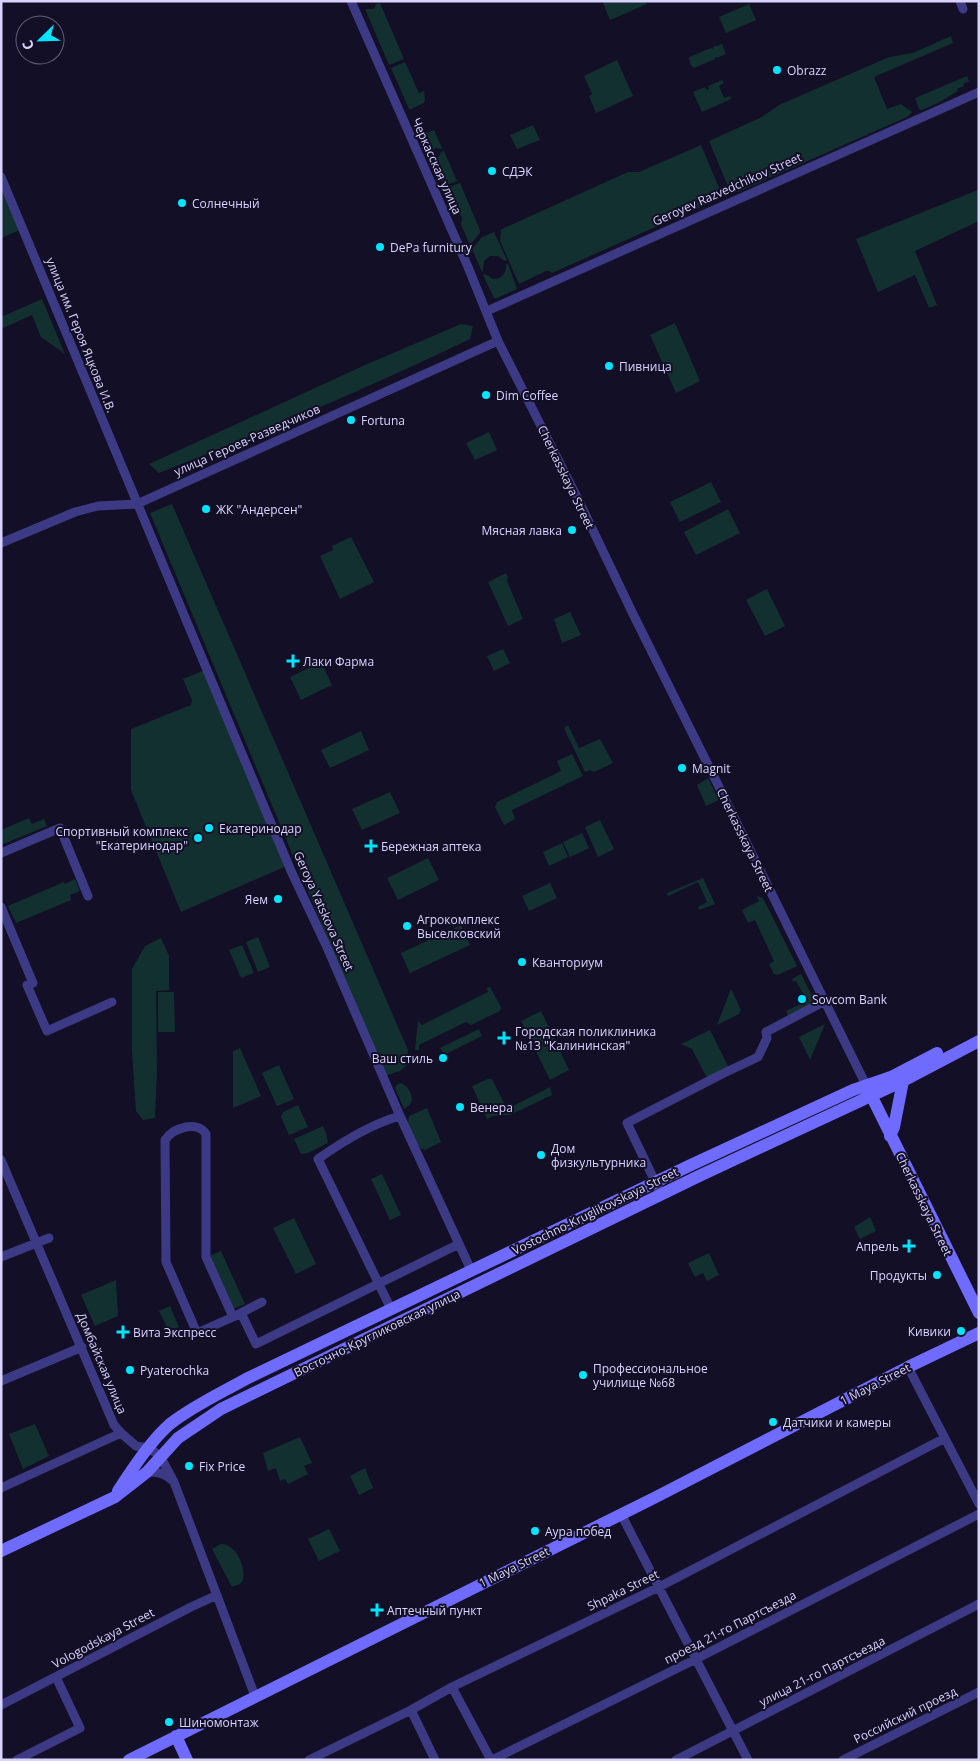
<svg xmlns="http://www.w3.org/2000/svg" width="980" height="1761" font-family="'Open Sans',sans-serif">
	<style>
		.green { fill: #12302f }
		.lines { fill: none; stroke-linecap: round; stroke-linejoin: round }
		.street { stroke: #3d3a85; stroke-width: 9 }
		.secondary { stroke: #6f6bff; stroke-width: 12 }
		.poi-dot { fill: #00e5ff; stroke: #130f26; stroke-width: 2 }
		.labels { text-anchor: middle; dominant-baseline: central; stroke-width: 4; stroke-linejoin: round; paint-order: stroke }
		.poi-label { font-size: 12px; fill: #d9d4ff; stroke: #130f26; text-anchor: start }
		.street-label { font-size: 12px; fill: #d9d4ff; stroke: #130f26 }
	</style>
	<rect width="100%" height="100%" fill="#130f26"/>
	<!-- green -->
	<path class="green" d="M606,1H645L647,4L610,20L603,3Z
		M380,3L404,59L389,65L365,9H374L376,4Z
		M749,4L756,20L726,33L719,17Z
		M951,36L953,43L874,77L887,109L901,104L912,112L907,117L738,192L732,191L729,189L709,141L762,117L779,105L889,57L913,53Z
		M722,44L726,54L717,58L716,56L715,59L694,68L690,64L689,57L711,48L713,49V47Z
		M617,60L633,96L596,113L589,96L592,94L584,76Z
		M405,62L419,93L424,91L425,99L424,103L411,109H409L391,68Z
		M967,76L969,81L963,84L964,86L957,89L958,91L940,102L922,110L919,109L915,98Z
		M722,80L724,83L719,86L724,98L730,96L731,99L702,112L693,92L705,87L707,90L709,89L708,86Z
		M533,125L540,140L517,149L510,135Z
		M434,130L442,148L440,149L435,148L430,154L421,135Z
		M701,145L720,190V196L716,200L552,273L549,271H546L519,284L500,241L501,230L504,228L628,172H639Z
		M444,151L457,181L444,186L431,157H439L441,152Z
		M1,182L20,230L1,238Z
		M460,183L480,230V233L470,245L461,225L462,218L456,205L450,199L445,189Z
		M978,190L979,221L915,251L937,305L929,308L915,275L878,292L856,239Z
		M494,232L507,260L505,261L498,256H490L484,261L483,271L482,272L472,249L482,237Z
		M506,264H508L517,289L497,298H494L483,275L485,274L493,279C502,279 507,273 506,264Z
		M42,299L65,354L41,337L32,315L1,329V317Z
		M675,323L700,381L676,393L650,335Z
		M461,324L473,326L470,339C368,388 264,432 159,473L149,464L365,365Z
		M489,432L497,450L475,460L466,443Z
		M711,482L721,502L680,522L670,502Z
		M172,504L408,1050L407,1065L400,1071L385,1076L150,513Z
		M728,509L740,533L696,555L684,532Z
		M351,537L374,582L340,599L320,556L333,550L332,546Z
		M506,573L508,577L507,581L523,619L508,626L488,582Z
		M767,589L785,626L765,636L746,600Z
		M570,612L581,635L562,643L554,619Z
		M503,649L510,663L494,671L487,656Z
		M321,662L332,685L301,700L290,677Z
		M207,669L289,865L181,912L131,790V729L191,705L192,700L183,679Z
		M568,725L579,748L600,739L613,763L594,772L590,770L585,772L564,728Z
		M361,731L369,750L330,768L321,750Z
		M572,754L583,776L512,810L515,819L504,825L495,807L497,802L561,771L557,761Z
		M708,778L719,800L706,806L697,785Z
		M390,792L400,813L362,830L352,809Z
		M29,818L32,824L44,819L47,826L1,845V830Z
		M600,820L614,849L598,857L585,827Z
		M582,833L589,848L570,857L563,842Z
		M562,843L568,857L549,866L543,852Z
		M428,858L439,880L398,900L387,878Z
		M703,878L715,904L699,910L698,907L707,902L698,882L668,896L667,893Z
		M75,879L80,891L70,895L71,900L16,923L8,906L64,882L65,884Z
		M550,883L557,898L529,911L522,896Z
		M757,896L763,898L797,966L778,975L774,974L769,964L774,961L755,920L748,923L742,910L759,901Z
		M461,925L470,945L410,973L401,953Z
		M258,937L270,967L258,972L246,942Z
		M161,938L169,956V990L156,991L157,1071L155,1118L143,1120L136,1111L132,1052V969L145,946Z
		M242,945L254,973L241,978L229,950Z
		M801,974L815,1002L788,1016L786,1011L807,1001L796,981L793,982L792,979Z
		M490,987L501,1007L500,1011L471,1025L466,1022L419,1045V1050H415L418,1021L422,1025L488,992L487,988Z
		M731,989L741,1010L739,1014L717,1025Z
		M158,992H174L175,1032H158Z
		M541,1011L569,1070L550,1080L521,1021Z
		M825,1024L810,1060L799,1037Z
		M479,1029L482,1036L444,1055L440,1048Z
		M710,1030L729,1068L709,1078L706,1076L692,1049L681,1044Z
		M240,1048L261,1096L233,1108V1051Z
		M279,1065L294,1099L277,1106L262,1073Z
		M488,1079H492L507,1109L550,1087L552,1095L510,1115L493,1116L487,1119L472,1086Z
		M401,1083C411,1088 418,1103 404,1109L395,1088L397,1085Z
		M298,1105L308,1127L289,1135L281,1117L283,1112Z
		M427,1108L441,1142L425,1150L418,1147L408,1124L409,1116Z
		M323,1126L326,1133L328,1143L308,1153L301,1154L294,1139Z
		M382,1174L401,1215L390,1220L371,1179Z
		M870,1217L876,1231L860,1239L854,1227Z
		M294,1218L316,1264L296,1274L273,1228Z
		M221,1251L245,1304L233,1309L209,1256Z
		M709,1253L719,1275L707,1281L703,1273L695,1277L688,1263Z
		M116,1280L118,1316L95,1326L81,1295Z
		M170,1306L179,1327L169,1331L159,1311Z
		M35,1424L49,1456L23,1469L9,1434Z
		M300,1437L312,1463L304,1466L308,1474L288,1484L285,1479L280,1481L276,1468L268,1471L263,1453Z
		M365,1468L373,1488L359,1495L350,1476Z
		M329,1529L340,1551L319,1561L308,1539Z
		M221,1544C236,1544 246,1566 243,1580L240,1584L232,1587L212,1549Z"/>
	<g class="lines">
		<!-- street -->
		<path class="street" d="M351,1L468,267L498,341L578,499L633,614L726,801L866,1085
			M960,1L963,9
			M1,177L291,871L326,945L400,1116L471,1270
			M487,311L979,92
			M1,543L75,512L98,506L137,504L498,341
			M1,853L60,828L88,896
			M1,907L33,983L27,985L47,1031L112,1002
			M1,1160L114,1425L121,1433L136,1446L149,1448L160,1456L174,1482L255,1696
			M661,1194L627,1123L722,1074L758,1057L767,1038L766,1032L825,1001
			M1,1257L49,1238
			M391,1309L318,1159C342,1142 371,1124 400,1116
			M241,1313L256,1344L459,1244
			M233,1317L197,1333L166,1262L165,1140C173,1128 197,1120 206,1134V1257L233,1317L262,1302
			M908,1367L979,1504
			M1,1381L82,1347
			M147,1472C158,1472 164,1473 172,1480
			M1,1488L121,1433
			M621,1514L748,1760
			M452,1687L491,1760
			M1,1705L191,1607L217,1595
			M411,1710L435,1760
			M17,1760L80,1728L56,1677
			M309,1760L411,1710L452,1687L659,1587L945,1438
			M492,1760L696,1659L979,1514
			M676,1760L979,1604
			M843,1760L979,1692"/>
		<!-- secondary -->
		<path class="secondary" d="M868,1089L979,1313
			M890,1136L894,1127L903,1081
			M118,1491C132,1469 151,1440 170,1424C193,1406 221,1393 246,1379L693,1164L853,1090L891,1077L937,1053
			M1,1551L115,1497L147,1472L178,1438L221,1409L699,1176L903,1081L979,1041
			M176,1736L187,1760
			M129,1760L656,1497L908,1367L979,1333"/>
	</g>
	<!-- markers -->
	<g class="poi-dot">
		<circle cx="777" cy="70" r="5"/>
		<circle cx="492" cy="171" r="5"/>
		<circle cx="182" cy="203" r="5"/>
		<circle cx="380" cy="247" r="5"/>
		<circle cx="609" cy="366" r="5"/>
		<circle cx="486" cy="395" r="5"/>
		<circle cx="351" cy="420" r="5"/>
		<circle cx="206" cy="509" r="5"/>
		<circle cx="572" cy="530" r="5"/>
		<path d="M290.5 653.5h5v5h5v5h-5v5h-5v-5h-5v-5h5z"/>
		<circle cx="682" cy="768" r="5"/>
		<circle cx="209" cy="828" r="5"/>
		<circle cx="198" cy="838" r="5"/>
		<path d="M368.5 838.5h5v5h5v5h-5v5h-5v-5h-5v-5h5z"/>
		<circle cx="278" cy="899" r="5"/>
		<circle cx="407" cy="926" r="5"/>
		<circle cx="522" cy="962" r="5"/>
		<circle cx="802" cy="999" r="5"/>
		<path d="M501.5 1030.5h5v5h5v5h-5v5h-5v-5h-5v-5h5z"/>
		<circle cx="443" cy="1058" r="5"/>
		<circle cx="460" cy="1107" r="5"/>
		<circle cx="541" cy="1155" r="5"/>
		<path d="M906.5 1238.5h5v5h5v5h-5v5h-5v-5h-5v-5h5z"/>
		<circle cx="937" cy="1275" r="5"/>
		<circle cx="961" cy="1331" r="5"/>
		<path d="M120.5 1324.5h5v5h5v5h-5v5h-5v-5h-5v-5h5z"/>
		<circle cx="130" cy="1370" r="5"/>
		<circle cx="583" cy="1375" r="5"/>
		<circle cx="773" cy="1422" r="5"/>
		<circle cx="189" cy="1466" r="5"/>
		<circle cx="535" cy="1531" r="5"/>
		<path d="M374.5 1602.5h5v5h5v5h-5v5h-5v-5h-5v-5h5z"/>
		<circle cx="169" cy="1722" r="5"/>
	</g>
	<g class="labels">
		<!-- poi labels -->
		<g class="poi-label">
			<text x="787" y="70">Obrazz</text>
			<text x="502" y="171">СДЭК</text>
			<text x="192" y="203">Солнечный</text>
			<text x="390" y="247">DePa furnitury</text>
			<text x="619" y="366">Пивница</text>
			<text x="496" y="395">Dim Coffee</text>
			<text x="361" y="420">Fortuna</text>
			<text x="216" y="509">ЖК "Андерсен"</text>
			<text x="562" y="530" text-anchor="end">Мясная лавка</text>
			<text x="303" y="661">Лаки Фарма</text>
			<text x="692" y="768">Magnit</text>
			<text x="219" y="828">Екатеринодар</text>
			<text x="188" y="831" text-anchor="end">Спортивный комплекс<tspan x="188" dy="14">"Екатеринодар"</tspan></text>
			<text x="381" y="846">Бережная аптека</text>
			<text x="268" y="899" text-anchor="end">Яем</text>
			<text x="417" y="919">Агрокомплекс<tspan x="417" dy="14">Выселковский</tspan></text>
			<text x="532" y="962">Кванториум</text>
			<text x="812" y="999">Sovcom Bank</text>
			<text x="515" y="1031">Городская поликлиника<tspan x="515" dy="14">№13 "Калининская"</tspan></text>
			<text x="433" y="1058" text-anchor="end">Ваш стиль</text>
			<text x="470" y="1107">Венера</text>
			<text x="551" y="1148">Дом<tspan x="551" dy="14">физкультурника</tspan></text>
			<text x="899" y="1246" text-anchor="end">Апрель</text>
			<text x="927" y="1275" text-anchor="end">Продукты</text>
			<text x="951" y="1331" text-anchor="end">Кивики</text>
			<text x="133" y="1332">Вита Экспресс</text>
			<text x="593" y="1368">Профессиональное<tspan x="593" dy="14">училище №68</tspan></text>
			<text x="140" y="1370">Pyaterochka</text>
			<text x="783" y="1422">Датчики и камеры</text>
			<text x="199" y="1466">Fix Price</text>
			<text x="545" y="1531">Аура побед</text>
			<text x="387" y="1610">Аптечный пункт</text>
			<text x="179" y="1722">Шиномонтаж</text>
		</g>
		<!-- street labels -->
		<g class="street-label">
			<text transform="translate(437 166) rotate(66)">Черкасская улица</text>
			<text transform="translate(727 189) rotate(-24)">Geroyev Razvedchikov Street</text>
			<text transform="translate(81 335) rotate(68)">улица им. Героя Яцкова И.В.</text>
			<text transform="translate(247 440) rotate(-24)">улица Героев-Разведчиков</text>
			<text transform="translate(566 477) rotate(64)">Cherkasskaya Street</text>
			<text transform="translate(745 840) rotate(64)">Cherkasskaya Street</text>
			<text transform="translate(324 911) rotate(66)">Geroya Yatskova Street</text>
			<text transform="translate(924 1204) rotate(64)">Cherkasskaya Street</text>
			<text transform="translate(595 1211) rotate(-26)">Vostochno-Kruglikovskaya Street</text>
			<text transform="translate(377 1333) rotate(-26)">Восточно-Кругликовская улица</text>
			<text transform="translate(102 1363) rotate(67)">Домбайская улица</text>
			<text transform="translate(875 1384) rotate(-27)">1 Maya Street</text>
			<text transform="translate(514 1567) rotate(-26)">1 Maya Street</text>
			<text transform="translate(623 1590) rotate(-26)">Shpaka Street</text>
			<text transform="translate(730 1627) rotate(-27)">проезд 21-го Партсъезда</text>
			<text transform="translate(103 1638) rotate(-28)">Vologodskaya Street</text>
			<text transform="translate(822 1671) rotate(-27)">улица 21-го Партсъезда</text>
			<text transform="translate(905 1715) rotate(-26)">Российский проезд</text>
		</g>
	</g>
	<!-- border -->
	<rect width="980" height="1761" fill="none" stroke="#d9d4ff" stroke-width="5"/>
	<!-- north arrow -->
	<g transform="translate(40 40) rotate(247)"><circle r="24" fill="#130f26" stroke="#625e7d"/>
	<path d="M0-4L9 19L0 12L-9 19Z" fill="#00e5ff"/>
	<text y="-8" font-size="14" font-weight="bold" text-anchor="middle" fill="#d9d4ff">С</text>
	</g>
</svg>
